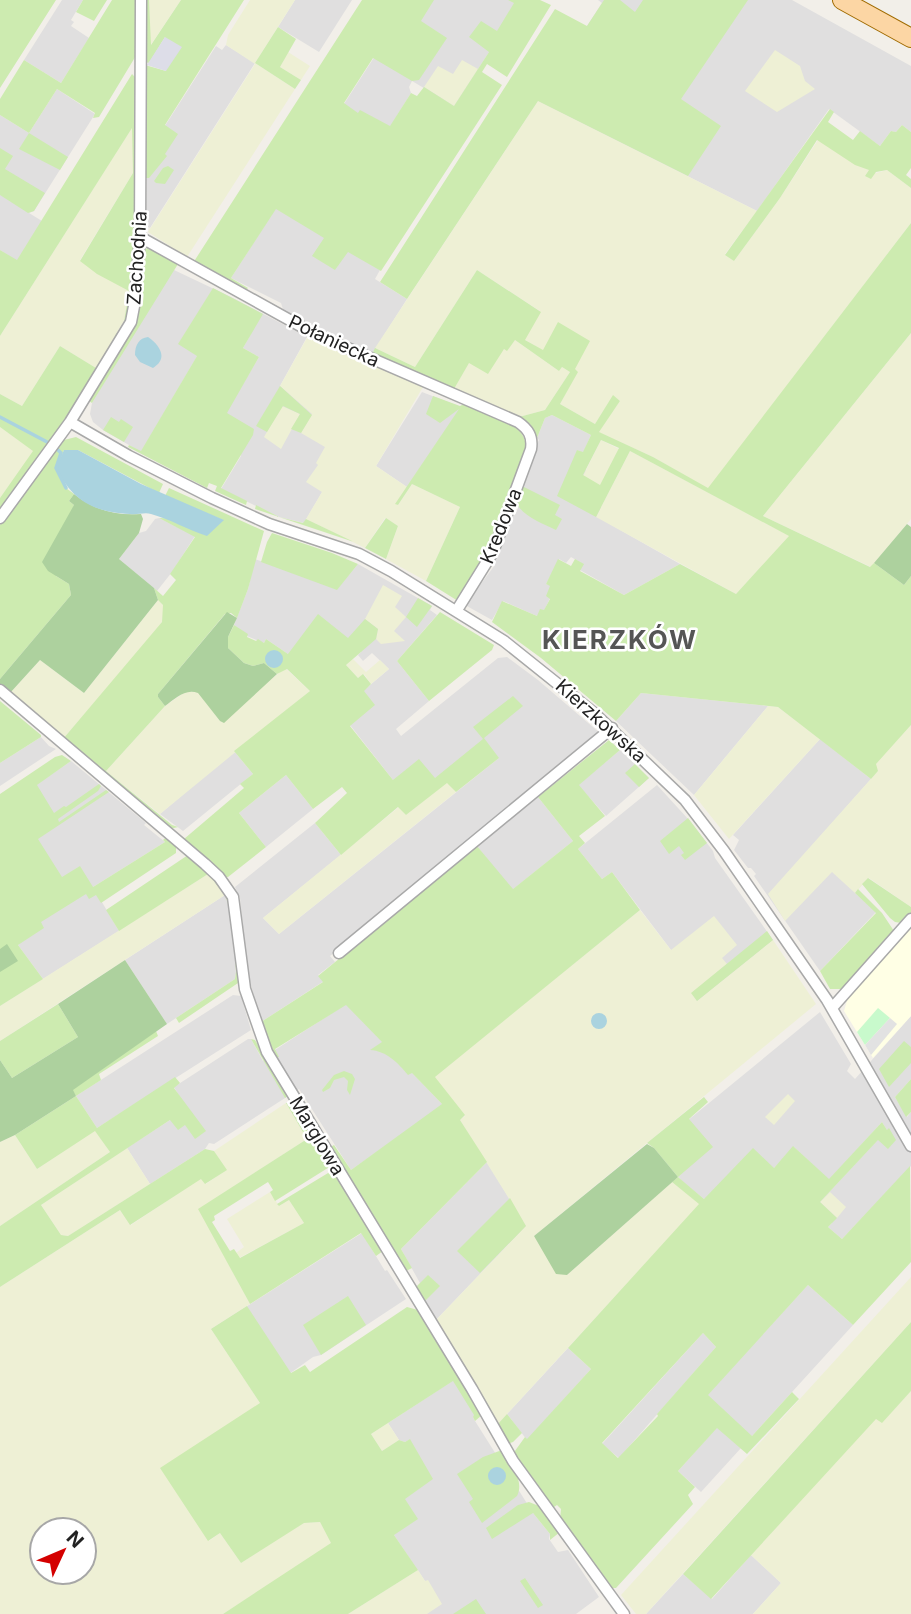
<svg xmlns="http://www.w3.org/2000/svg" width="911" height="1614" font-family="Inter,sans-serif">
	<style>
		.residential { fill: #e0dfdf }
		.education { fill: #ffffe5 }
		.farmland { fill: #eef0d5; fill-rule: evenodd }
		.grass { fill: #cdebb0; fill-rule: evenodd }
		.forest { fill: #add19e }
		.park { fill: #c8facc }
		.parking { fill: #e2e2e2 }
		.plaza { fill: #dddde8 }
		.water { fill: #aad3df }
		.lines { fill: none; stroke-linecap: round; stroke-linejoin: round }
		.stream { stroke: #aad3df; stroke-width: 3.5 }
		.street-casing { stroke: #a9a9a9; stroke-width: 13 }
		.primary-casing { stroke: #a06b00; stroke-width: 20 }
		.street { stroke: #fff; stroke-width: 10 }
		.primary { stroke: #fcd6a4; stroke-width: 18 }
		.labels { text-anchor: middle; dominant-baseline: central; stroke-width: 5; stroke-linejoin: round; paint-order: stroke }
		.street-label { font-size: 19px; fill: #222; stroke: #fff }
		.district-label { font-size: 26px; font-weight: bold; letter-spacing: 2px; fill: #555; stroke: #fff }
	</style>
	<rect width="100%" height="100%" fill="#f2efe9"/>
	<!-- residential -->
	<path class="residential" d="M62,0H83L71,20L74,22L71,26L89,38L61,83L24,60Z
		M295,0H352L319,52L278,27Z
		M411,0H523L454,106L412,81L409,87L411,93L377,148L344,104Z
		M598,0H792L911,66V132L902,125L896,132L891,131L880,146L829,109L757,211L538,101L602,3Z
		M226,45L255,63L150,228L146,226L147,154L216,46L222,50Z
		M57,89L95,114L34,211L29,213L42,221L17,261L0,250V115L29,133Z
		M276,208L380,270L375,279L407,299L372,354L345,342L347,340L339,336L337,338L284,312L281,303L231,278Z
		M174,270L231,297L307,337L280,386L353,439L304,523L279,517L221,489L241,456L226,413L259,357L243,348L251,334L220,317L141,452L103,430L93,422L90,414L92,403L154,299Z
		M422,392L461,407L407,487L376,466Z
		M552,415L591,435L583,453L577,450L608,523L680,564L624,595L580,570L583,564L571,557L566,563L559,559L546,584L550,585V598L544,611L537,616L503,601L492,620L465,605L495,565L493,563L511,516L515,515L518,508L516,503L534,449L539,440L537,438L545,418Z
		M159,518L195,536L172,572L157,591L119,559L139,533L146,531L155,519Z
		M255,559L337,589L358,564L432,606L430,610L437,615L397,661L429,701L396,729L401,736L498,658L507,657L538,680L601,734L330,956L335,962L318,975L324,981L261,1022L248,974L240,898L235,887L315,823L341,855L263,918L279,934L499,758L435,778L393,780L350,725L363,691L389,669L372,653L363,661L358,655L361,652L288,654L266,639L264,643L247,636L234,625L248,589Z
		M641,693L768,706L694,795L616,721Z
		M41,737L49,746L56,749L0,786V763Z
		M820,739L871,779L818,839L868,878L855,893L876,912L820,971L754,876L756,874L751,868H748L734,850L739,840L733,835Z
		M620,750L649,778L606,816L578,785Z
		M234,751L253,774L183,831L160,814Z
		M71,761L146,823L144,825L165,842L93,887L119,931L43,979L18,945L41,923L36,785Z
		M286,775L313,809L266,847L239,813Z
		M657,785L689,820L713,851L715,858L773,940L620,1064L671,950L612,872L602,879L578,849Z
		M538,797L573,841L512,890L477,846Z
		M225,895L232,916L236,973L235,979L167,1024L125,960Z
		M233,995L241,996L251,1030L97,1128L76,1096Z
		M346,1004L443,1105L351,1170L299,1089L214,1144L209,1143L205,1149L150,1184L127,1148L187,1109L174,1087L248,1039H251L263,1061L275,1050Z
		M820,1012L851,1064L847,1071L855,1079L911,1016V1079L895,1097L907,1117L911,1112V1166L842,1239L828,1227L832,1223L815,1207L887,1130L882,1122L829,1180L794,1147L774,1168L704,1199L682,1181L654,1148Z
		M487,1162L526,1226L436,1320L415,1288L420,1283L401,1249Z
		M362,1233L385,1271L387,1270L406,1299L321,1355L313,1357L282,1379L273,1383V1385L211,1329Z
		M808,1285L853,1325L701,1492L678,1471L728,1415L707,1395Z
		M703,1333L716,1347L619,1458L602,1444Z
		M568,1348L591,1369L527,1440L507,1414Z
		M454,1380L475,1416L473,1417L475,1421L533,1513L550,1534L549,1539L558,1552L568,1550L599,1597L576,1614H397L425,1581L394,1535L404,1499L409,1440L405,1442L399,1440L388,1423Z
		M751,1555L781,1583L753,1614H646L683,1574L712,1599Z"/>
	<!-- education -->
	<path class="education" d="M911,925V1016L873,1058L844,1011L849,994Z"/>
	<!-- farmland -->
	<path class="farmland" d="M149,0H181L150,46Z
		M250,0H295L255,63L295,89L187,257L148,232L255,64L226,45L228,35Z
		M775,50L800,66L805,81L815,89L777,112L745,91Z
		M288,52L310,66L301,80L280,67Z
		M462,60L478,69L454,106L424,87L438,66L453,74Z
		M538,101L757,211L725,254L734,261L780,198L818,140L870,170L865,176L887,170L911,188V223L708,489L653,457L598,432L620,401L613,396L595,424L560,404L577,372L524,339L540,311L477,270L415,367L375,348Z
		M133,126V173L80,260L129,291L124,321L117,332L115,340L96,368L60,346L22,406L0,394V336Z
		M911,333V519L871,567L763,516Z
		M308,336L423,387L376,466L407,487L396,504L398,505L412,484L460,507L426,581L386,559L398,526L385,518L365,548L306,519L322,492L306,482L318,465L316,463L325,447L301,433L312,414L280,386Z
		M515,340L559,371L562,367L570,372L545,410L519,417L454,389L469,362L505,349L507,350Z
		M282,406L300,414L281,449L264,437Z
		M0,427L34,451L0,498Z
		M601,440L619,449L600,486L583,476Z
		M630,451L790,536L736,594L596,517Z
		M383,585L402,596L395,607L406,617L394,631L405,641L381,644L376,639L378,629L365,619Z
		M158,600L163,605V615L162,622L156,631L63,739L10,693L40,660L84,693Z
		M353,659L366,672L380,660L389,669L371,684L364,674L358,678L346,665Z
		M285,668L310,691L160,814L106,771L165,706L185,692H198L220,721Z
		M768,706L778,707L820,739L729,839L694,795Z
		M911,725V907L869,878L855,893L832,872L785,921L768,894L878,771L875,764Z
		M447,782L456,792L279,934L263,918L399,807L406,815Z
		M208,874L225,895L0,1041V1006Z
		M640,910L671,950L714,916L737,945L722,958L727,964L692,993L697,1001L773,940L816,1004L534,1236L567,1275L672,1182L700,1204L497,1425L436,1320L526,1226L460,1120L465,1116L434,1077Z
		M788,1094L795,1101L774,1125L765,1117Z
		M286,1103L307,1139L199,1209L250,1304L211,1329L260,1403L209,1541L220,1533L241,1563L303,1523L320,1522L332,1544L223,1614H0V1287L120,1210L131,1225L201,1178L206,1184L226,1170L214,1151ZM42,1530H84V1572H42Z
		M95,1130L110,1152L0,1226V1142L15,1135L37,1169Z
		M127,1148L150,1184L68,1236L61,1235L41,1205Z
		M270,1192L279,1206L289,1200L304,1223L239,1258L236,1253L244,1247L227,1219Z
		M830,1192L846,1207L837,1218L820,1202Z
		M911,1277V1322L646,1614H636L621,1595Z
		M911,1391V1614H753L781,1583L751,1555L876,1418L882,1422Z
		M388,1423L399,1440L382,1451L371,1434Z
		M418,1570L425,1581L428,1580L442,1604L427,1614H348Z"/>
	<!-- grass -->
	<path class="grass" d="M0,0H56L0,88Z
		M83,0H107L94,21L76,12Z
		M112,0H137V54L99,117L93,118L95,113L57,89L29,133L68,157L60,170L19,149L29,133L0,115V99L24,60L61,83Z
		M145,0H149L151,45L181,0H244L165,125L178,134L165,154L167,156L149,178H145V65L166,71L165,37L149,63L145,62Z
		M362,0H434L421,21L447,38L419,80L412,81L373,58L344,103L358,113L360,110L390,126L411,93L417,96L424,87L454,106L489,52L469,37L481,21L497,31L514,3L508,0H540L551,5L507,77L487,64L482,72L502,85L381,271L348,252L335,270L312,256L324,238L276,209L231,278L248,288L244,292L193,263Z
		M604,0H620L635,12L643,0H748L681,99L721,126L688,176L538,101L407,299L380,282L555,9L587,26Z
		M278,27L296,39L280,67L301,80L295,89L255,63Z
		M132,74L135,77C135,158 139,239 127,319L124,321L129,291L97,274L80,261L133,173L132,128L0,336V250L17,260Z
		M830,109L834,112L828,122L853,140L860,131L880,146L891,131L896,132L902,125L911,132V168L906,175L911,179V188L887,170L876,172L871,179L865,176L869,170L855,165L817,140L780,198L734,261L725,255Z
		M0,148L13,156L5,169L45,193L34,211L28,213L0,195Z
		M168,166L174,170L165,184L156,183L154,181L163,168Z
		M911,223V333L763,516L870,567L874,563L904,585L911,576V725L876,764L878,771L871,779L778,707L641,693L616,721L541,658L492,622L502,601L537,616L540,609L544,610L550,599L546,596L550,586L546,584L558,559L571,566L575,559L584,564L580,571L624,595L680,564L736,594L789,536L630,451L596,517L557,496L577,450L583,452L591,435L552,415L545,418L537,438L530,424L519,417L545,410L570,372L562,367L559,371L515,340L507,351L504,349L488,374L469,363L454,389L372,354L375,348L415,367L477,270L541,312L525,340L543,350L558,322L590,341L575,369L578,372L560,404L595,424L613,395L620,401L599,432L653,457L708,488ZM601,440L619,448L600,485L583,475Z
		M150,247L178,264L92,403L89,401L137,318L142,254L145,249Z
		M213,288L263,314L243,348L259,357L227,413L254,429L253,435L221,488L247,501L246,505L215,491L217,486L209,483L207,488L128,447L129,445L141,451L197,356L178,344Z
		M116,333L119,336L62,425L0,510V498L33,451L0,427V394L22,406L60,346L96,368L115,340Z
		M280,386L312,415L301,433L291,429L300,414L283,406L267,432L256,426Z
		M433,396L460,406L464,404C486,413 528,421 526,450C507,503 490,554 458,601L426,581L460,507L412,484L398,505L395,504L459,409L440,423L426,414Z
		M111,417L119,422L121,419L133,427L124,442L103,430Z
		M76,437L163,484L159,493L78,450H64L56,468L66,488L74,494L69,501L74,505L56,576L69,584L71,595L0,679V525L64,440Z
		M522,486L560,505L555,515L562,519L556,530C542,523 524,517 516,503Z
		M169,488L264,531L248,589L237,618L231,613L225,614L158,694V697L165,706L106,771L172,825L178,827L170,829L63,739L162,622L163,605L158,600L154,588L163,596L176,580L170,574L195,537L159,518L223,520L165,496Z
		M256,505L279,517L303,523L306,519L354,542L255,509Z
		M386,518L398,526L386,559L365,548Z
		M272,533L332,553L358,564L337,590L261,562L267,542Z
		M418,598L432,606L417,627L406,617Z
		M440,612L494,645L492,650L429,701L397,661Z
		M318,614L348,638L365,619L378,629L376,639L346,665L358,678L363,674L371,684L364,691L375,705L350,726L393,780L419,759L435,778L483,739L473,727L513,696L523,706L484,738L499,758L456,792L447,783L406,815L398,807L341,855L315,823L347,793L342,787L313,809L286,775L239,813L266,847L228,877H225L184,839L244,788L240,784L253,774L234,751L310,691L287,669L277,674L264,663L253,666L244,663L228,648V637L234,625L248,634L247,637L256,641L258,639L264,643L266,639L288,654Z
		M0,701L41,735V737L0,763Z
		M609,740L620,750L579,785L605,816L579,836L585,843L578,849L602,879L612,872L640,910L435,1077L465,1115L460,1120L487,1162L401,1249L412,1268L404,1272L329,1148L334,1145L351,1170L442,1104L412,1073L408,1075C398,1063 387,1051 370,1050L382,1042L346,1005L275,1049L279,1057L274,1058L261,1022L323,982L318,976L477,846L513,889L573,841L538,797Z
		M62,755L71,761L37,785L54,813L64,806L66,807L99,784L101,786L98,791L58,819L59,822L106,790L109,792L38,839L62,877L80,866L93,887L165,842L163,840L168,836L176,844V853L101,903L96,895L89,899L86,894L41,922L44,928L18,945L43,979L0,1006V794L55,757Z
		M635,764L649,778L639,787L625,773Z
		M688,818L707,843L685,860L681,855L684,853L679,846L669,854L660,841Z
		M188,855C211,875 226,885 232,916L225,895L208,874L119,931L106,910Z
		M868,878L911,907V913L901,923L895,922L890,918L862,884Z
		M858,889L882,913L894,931L843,989H830L820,971L876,913L855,893Z
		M233,924L238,983L179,1023L176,1018L235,979L236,972Z
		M767,931L773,940L697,1001L691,993Z
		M58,1004L78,1037L12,1078L0,1060V1041Z
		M156,1031L158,1036L99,1074L101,1080L76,1096L97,1128L175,1077L180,1083L174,1088L206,1131L195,1139L185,1125L178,1130L170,1120L41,1205L61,1235L68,1236L205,1149L214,1151L227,1170L205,1184L201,1179L130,1225L120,1210L0,1287V1226L110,1152L95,1131L37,1169L15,1135L76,1096L72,1090Z
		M251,1039L255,1040L288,1096L285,1098Z
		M904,1041L911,1047V1063L889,1087L879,1069Z
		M344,1071L352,1074L355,1079L350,1095L347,1090L348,1081L344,1077L334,1080L330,1088L323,1092L322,1090L334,1075Z
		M911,1079V1112L906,1117L895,1097Z
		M704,1097L708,1102L689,1119L713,1147L678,1177L704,1199L753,1148L774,1168L793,1146L829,1179L882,1122L887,1130L889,1128L896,1140L888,1149L878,1140L820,1202L837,1218L828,1227L842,1239L910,1166L911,1262L853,1325L808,1285L708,1395L752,1436L792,1392L799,1399L747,1454L717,1428L678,1471L695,1487L688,1495L693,1504L616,1588H612L560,1520L561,1509L557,1505L551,1509L512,1455L525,1437L527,1439L591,1369L568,1348L699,1204L672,1182L678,1177L654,1148L647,1143ZM703,1333L716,1347L657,1414L658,1416L618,1458L602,1443Z
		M286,1103H292L331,1166L275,1201L270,1192L273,1190L268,1182L214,1216L215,1220L212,1222L230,1251L234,1249L240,1258L304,1223L289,1200L279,1206L277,1204L333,1170L383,1251L376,1256L361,1233L250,1304L198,1209L307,1139Z
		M510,1198L526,1226L480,1273L457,1251Z
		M428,1275L440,1286L424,1302L415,1288Z
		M348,1296L366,1325L321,1355L303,1325Z
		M247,1306L291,1373L305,1365L310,1372L407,1307L418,1310L482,1415L475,1421L473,1417L474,1415L453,1381L371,1434L382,1451L399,1440L405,1442L410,1439L433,1479L405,1499L418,1519L394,1535L418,1570L348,1614H223L331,1543L320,1522L304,1523L241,1563L220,1533L208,1541L160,1468L260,1403L211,1329Z
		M911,1322V1391L882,1423L876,1419L711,1599L683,1574Z
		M507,1414L522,1433L513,1442L507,1444L497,1425Z
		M502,1450C510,1464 525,1480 517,1496L482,1523L469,1502L473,1499L457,1474L483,1457Z
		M529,1502L539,1506L560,1532L550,1540V1534L533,1513L492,1539L486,1528L518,1505Z
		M525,1578L543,1605L538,1608L520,1581Z
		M476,1599L486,1614H453Z"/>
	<!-- forest -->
	<path class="forest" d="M74,494C94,510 116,516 141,514L143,519L139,533L119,559L154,588L158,600L84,693L40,660L10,693L0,684V679L71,595L69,584L48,571L42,562L74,505L69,501Z
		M907,524L911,527V576L904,585L874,563Z
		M227,612L237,618L228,637V648L244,663L253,666L264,663L277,674L224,723L220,721L198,693C185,688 175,699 165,706L158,697V694Z
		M7,944L18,961L0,972V949Z
		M125,960L167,1024L73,1090L76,1096L15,1135L0,1142V1060L12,1078L78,1037L58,1004Z
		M647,1144L654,1148L678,1177L567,1275L556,1274L534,1236Z"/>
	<!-- park -->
	<path class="park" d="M878,1008L890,1018L865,1045L857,1032Z"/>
	<!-- parking -->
	<path class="parking" d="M890,1018L897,1024L871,1055L865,1045Z"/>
	<!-- plaza -->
	<path class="plaza" d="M165,37L182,47L166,71L147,65Z"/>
	<!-- water -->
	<path class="water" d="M148,337C161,346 168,359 153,368L140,362L135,355C135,345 139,338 148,337Z
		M64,450H78L141,484L224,520L207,536C188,530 170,519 151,514C145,512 137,515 130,514C93,512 73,501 56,468Z
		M265 659a9 9 0 1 1 18 0a9 9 0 1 1-18 0Z
		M591 1021a8 8 0 1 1 16 0a8 8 0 1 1-16 0Z
		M488 1476a9 9 0 1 1 18 0a9 9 0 1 1-18 0Z"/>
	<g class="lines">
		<!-- stream -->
		<path class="stream" d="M0,417L49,443
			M58,450L61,453L56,468L66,488"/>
		<!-- street casing -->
		<g class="street-casing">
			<path id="street" d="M140,237L313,333L518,422C528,429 533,436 531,449L493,552L457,610
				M70,422L129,456L212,498L269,524L359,554L391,571L504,641L594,713L685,800L724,851L827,1000L911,1146
				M0,518L70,422L131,322L135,301L140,237L141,0
				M0,690L205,864L219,877L233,897L245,989L267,1052L472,1389L513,1461L624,1614
				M339,953L612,728
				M832,1008L911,919"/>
		</g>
		<!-- primary casing -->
		<g class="primary-casing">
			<path id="primary" d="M842,0L911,38"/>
		</g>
		<!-- street -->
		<use href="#street" class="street"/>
		<!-- primary -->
		<use href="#primary" class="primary"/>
	</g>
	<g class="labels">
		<!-- street labels -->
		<g class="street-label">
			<text transform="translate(137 258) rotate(-86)">Zachodnia</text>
			<text transform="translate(334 341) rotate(25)">Połaniecka</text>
			<text transform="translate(501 526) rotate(-68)">Kredowa</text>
			<text transform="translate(601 721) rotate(42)">Kierzkowska</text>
			<text transform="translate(317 1136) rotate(59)">Marglowa</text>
		</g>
		<!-- district labels -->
		<g class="district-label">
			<text x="620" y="639">KIERZKÓW</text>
		</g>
	</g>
	<!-- north arrow -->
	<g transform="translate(63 1551) rotate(46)"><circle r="33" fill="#ffffff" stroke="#a7a7a7" stroke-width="2"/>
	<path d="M0-5L12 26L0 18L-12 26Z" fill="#d40000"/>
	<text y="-10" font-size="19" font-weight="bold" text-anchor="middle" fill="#222222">N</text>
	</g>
</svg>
